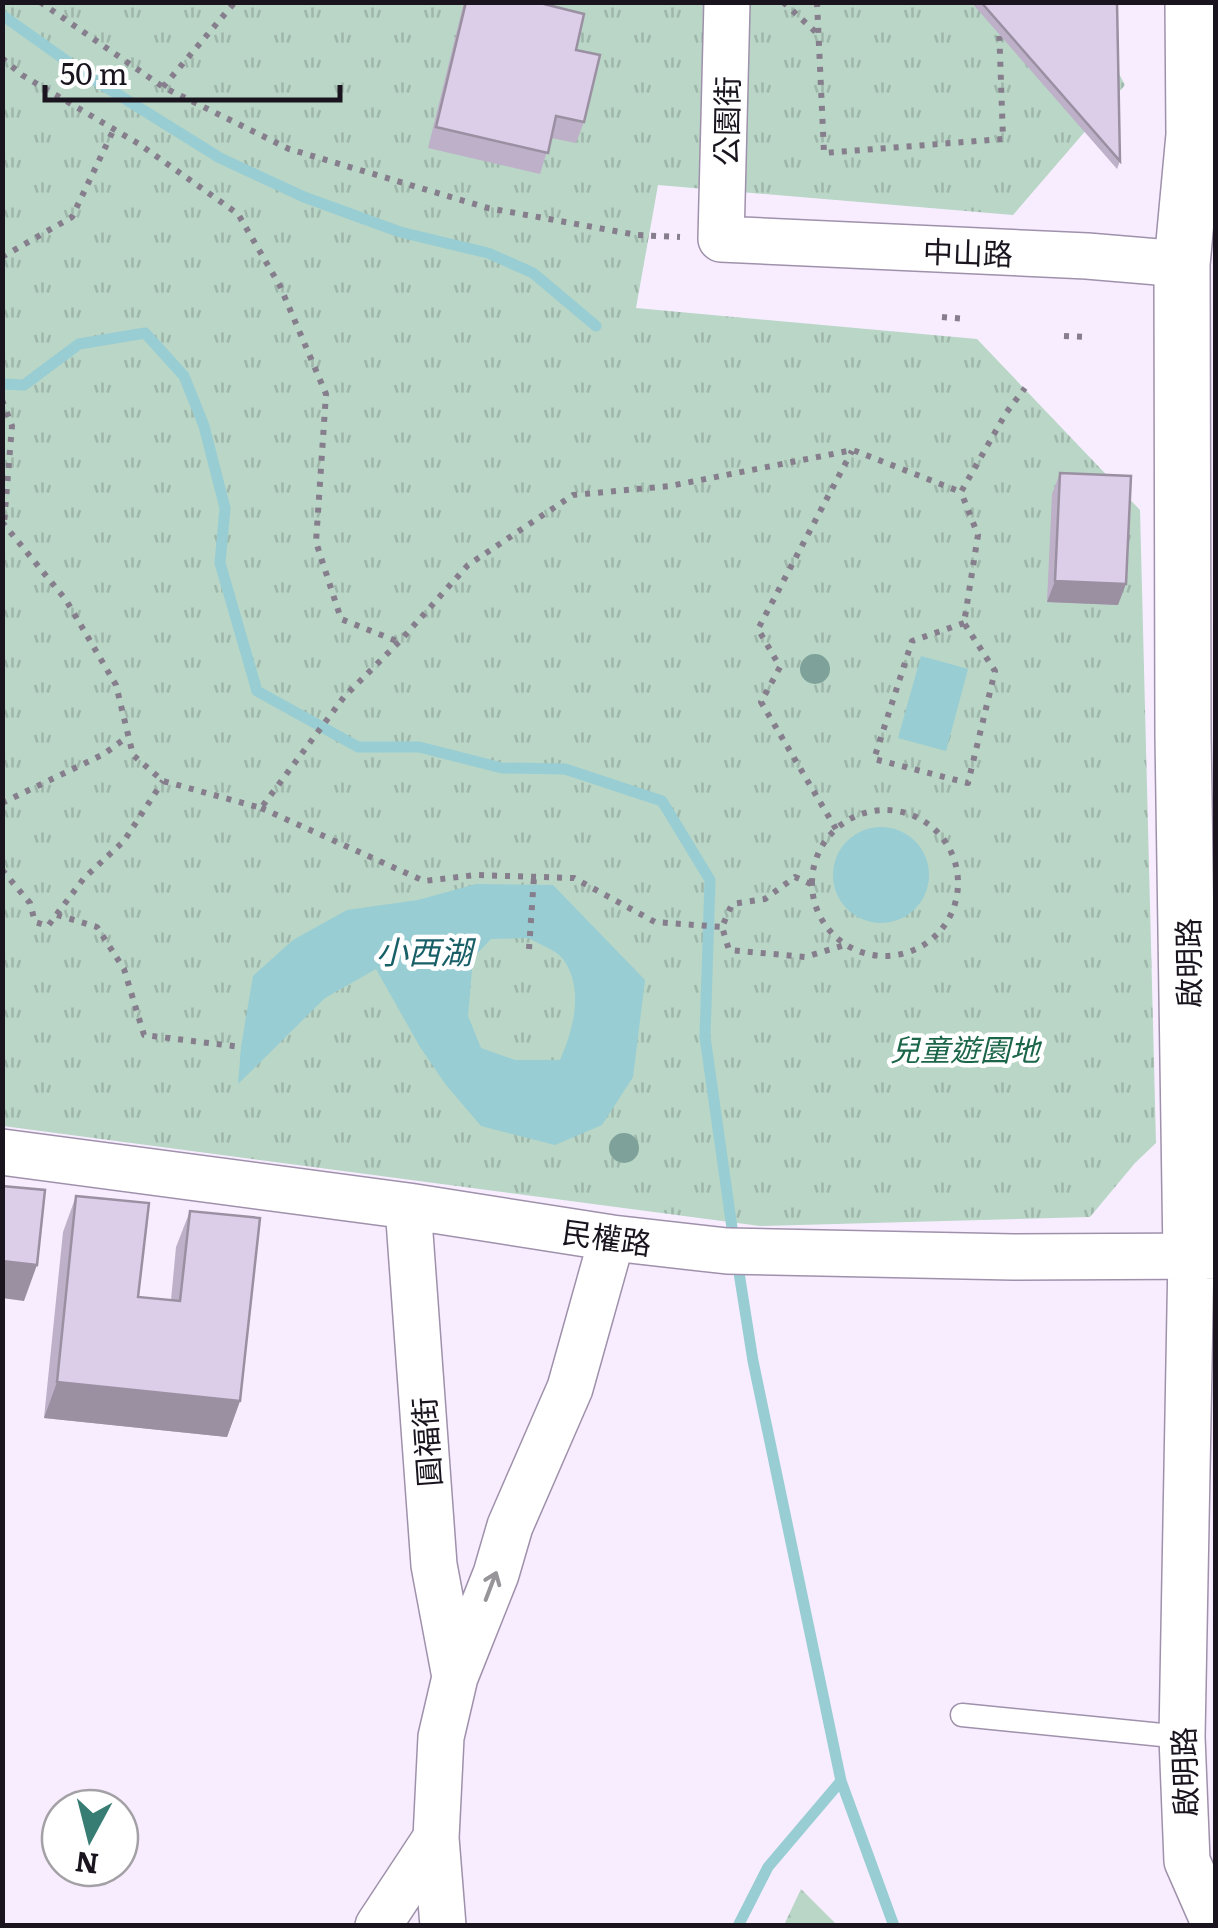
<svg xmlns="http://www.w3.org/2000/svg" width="1218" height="1928" font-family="Literata,'Noto Sans TC',serif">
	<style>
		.forest { fill: url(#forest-firs) }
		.park { fill: url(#park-tufts) }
		.water { fill: #98cdd3; fill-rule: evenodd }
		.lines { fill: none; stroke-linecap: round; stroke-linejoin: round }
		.stream { stroke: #98cdd3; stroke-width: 11 }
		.service-casing { stroke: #9f91ab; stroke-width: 25 }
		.minor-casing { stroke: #9f91ab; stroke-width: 48 }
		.tertiary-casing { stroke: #9f91ab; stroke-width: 58 }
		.path { stroke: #867e8c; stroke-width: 6; stroke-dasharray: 5 8; stroke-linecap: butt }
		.service { stroke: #fff; stroke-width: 22 }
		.minor { stroke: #fff; stroke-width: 45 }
		.tertiary { stroke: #fff; stroke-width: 55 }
		.tree { fill: #7ea29a }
		.wall { fill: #bdb0c8 }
		.shaded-wall { fill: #9a90a2 }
		.building { fill: #dccde8; stroke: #9a90a2; stroke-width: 2.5 }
		.oneway { stroke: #98959a }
		.labels { text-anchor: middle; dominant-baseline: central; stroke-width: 9; stroke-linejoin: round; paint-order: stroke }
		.street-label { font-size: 30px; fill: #1a141e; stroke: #fff }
		.park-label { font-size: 30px; font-style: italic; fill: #1b6549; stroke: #fff }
		.water-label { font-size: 32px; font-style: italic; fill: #185f67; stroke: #fff }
	</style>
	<defs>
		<pattern id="forest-firs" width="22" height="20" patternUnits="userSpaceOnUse" patternTransform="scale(2.5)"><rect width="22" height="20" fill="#b9d6c7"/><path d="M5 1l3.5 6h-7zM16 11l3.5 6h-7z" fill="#9eb7aa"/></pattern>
		<pattern id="park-tufts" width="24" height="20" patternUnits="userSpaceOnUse" patternTransform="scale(2.5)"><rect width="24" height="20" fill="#b9d6c7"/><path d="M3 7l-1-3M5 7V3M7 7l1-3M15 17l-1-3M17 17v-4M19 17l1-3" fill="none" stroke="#9eb7aa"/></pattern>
	</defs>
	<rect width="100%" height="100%" fill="#f7edfe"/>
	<!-- forest -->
	<path class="forest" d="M801,1889L837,1925H784Z"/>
	<!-- park -->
	<path class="park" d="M1051,2L1102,42L1125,85L1013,215L658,185L636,308L977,339L1140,510L1156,1143L1135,1163L1090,1217L760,1226L3,1126V3Z"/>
	<!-- water -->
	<path class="water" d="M921,656L968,669L946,751L898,738Z
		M833 875a48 48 0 1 1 96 0a48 48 0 1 1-96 0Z
		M476,884L553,885L645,980L633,1077L602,1125L555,1145L481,1126L446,1085L420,1047L376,969L325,998L238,1084L241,1047L253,976L293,940L347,910L418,900ZM528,938C539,944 556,950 563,959C585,989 573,1030 560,1060H515L481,1048L468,1016L473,958L491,939Z"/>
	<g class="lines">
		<!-- stream -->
		<path class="stream" d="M2,15L85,74L220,158L304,197L400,232L488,253L533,273L596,326
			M2,384L24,385L79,344L145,333L184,376L204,426L225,508L220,563L257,691L358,747H419L502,768L565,769L662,801L710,880L705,1037L734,1242
			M737,1260L753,1361L841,1781L894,1926
			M738,1926L768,1867L841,1781"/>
		<!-- service casing -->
		<g class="service-casing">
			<path id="service" d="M962,1715L1182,1737"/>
		</g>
		<!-- minor casing -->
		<g class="minor-casing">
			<path id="minor" d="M727,2L721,239L1087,256L1182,264
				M2,1152L408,1206L612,1238L727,1251L1013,1257L1216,1256
				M408,1206L434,1565L455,1677L441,1737L436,1838L443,1926
				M1191,1256L1182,1737L1187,1861L1212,1918
				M455,1677L496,1574L510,1526L570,1388L612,1238
				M378,1926L436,1838"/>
		</g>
		<!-- tertiary casing -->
		<g class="tertiary-casing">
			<path id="tertiary" d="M1191,1256L1183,735L1182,264L1194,135L1193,2"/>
		</g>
		<!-- path -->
		<path class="path" d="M40,2L163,87L289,149L488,208L637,235L680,237
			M783,2L819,35
			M817,2L824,153L1003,139L999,26
			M2,58L22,75L139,144L238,214L280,286L326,394L316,542L341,619L399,642
			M163,87L235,2
			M2,257L72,217L113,131
			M942,317L966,319
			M1064,336L1085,337
			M2,400L12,426L4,523
			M2,522L66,600L116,685L133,755L163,781L261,808L344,697L399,642L468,565L573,495L670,486L853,450L961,492
			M964,623L912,641L874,759L968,783L995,671L964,623L978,535L961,492L1006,413L1025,388
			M2,803L104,754L127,737
			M261,808L424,881L476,875L574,878L655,922L722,927
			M812 883a73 73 0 1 1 146 0a73 73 0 1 1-146 0Z
			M836,829L761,702L780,667L758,629L852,451
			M2,870L30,903L35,922L48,926L84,878L124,841L163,781
			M811,884L795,877L765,899L732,904L722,927L729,950L805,957L845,945
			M57,915L97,927L124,969L144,1035L241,1047
			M529,949L534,877"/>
		<!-- service -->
		<use href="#service" class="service"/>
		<!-- minor -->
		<use href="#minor" class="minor"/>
		<!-- tertiary -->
		<use href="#tertiary" class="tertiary"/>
	</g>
	<!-- trees -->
	<g class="tree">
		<circle cx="815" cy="669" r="15"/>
		<circle cx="624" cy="1148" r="15"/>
	</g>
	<!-- wall -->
	<path class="wall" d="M464,2H536L576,50L584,122L576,143L551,138L540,174L428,148Z
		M971,2H1117L1120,161L1117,169Z
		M1060,473L1118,605L1047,602L1052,494Z
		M76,1196L138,1297L171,1300L176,1247L190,1211L240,1401L227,1437L44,1418L63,1232Z"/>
	<!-- shaded-wall -->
	<path class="shaded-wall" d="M1055,581L1126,584L1118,605L1047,602Z
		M2,1261L37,1265L24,1301L2,1298Z
		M57,1382L240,1401L227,1437L44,1418Z"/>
	<!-- building -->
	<path class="building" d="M466,2H536L584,14L576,50L600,55L584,122L556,116L548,153L436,127Z
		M981,2H1117L1120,161Z
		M1060,473L1131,476L1126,584L1055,581Z
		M2,1186L45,1190L37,1265L2,1261Z
		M76,1196L149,1203L138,1297L180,1301L190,1211L260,1218L240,1401L57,1382Z"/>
	<!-- one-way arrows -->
	<defs><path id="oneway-shaft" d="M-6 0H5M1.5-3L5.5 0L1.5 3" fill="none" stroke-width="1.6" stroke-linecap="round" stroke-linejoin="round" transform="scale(2.5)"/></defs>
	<use class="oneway" href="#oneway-shaft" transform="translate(491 1586) rotate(-69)"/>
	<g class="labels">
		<!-- street labels -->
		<g class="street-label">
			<text transform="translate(725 121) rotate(-89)">公園街</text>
			<text transform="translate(968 251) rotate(2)">中山路</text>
			<text transform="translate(1187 963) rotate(-91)">啟明路</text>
			<text transform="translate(607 1236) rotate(8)">民權路</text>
			<text transform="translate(425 1442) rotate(-94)">圓福街</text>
			<text transform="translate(1183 1772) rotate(-92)">啟明路</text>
		</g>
		<!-- park labels -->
		<g class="park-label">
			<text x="965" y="1048">兒童遊園地</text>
		</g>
		<!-- water labels -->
		<g class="water-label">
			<text x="424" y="950">小西湖</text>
		</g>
	</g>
	<!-- border -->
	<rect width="1218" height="1928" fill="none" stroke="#1a141e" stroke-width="10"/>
	<!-- north arrow -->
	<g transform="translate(90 1838) rotate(187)"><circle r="48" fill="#ffffff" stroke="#a3a1a5" stroke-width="2.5"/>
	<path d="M0-8L18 38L0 25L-18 38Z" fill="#387d73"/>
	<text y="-15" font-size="28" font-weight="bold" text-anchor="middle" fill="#1a141e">N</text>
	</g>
	<!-- scale -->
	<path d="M45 85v15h295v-15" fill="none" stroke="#1a141e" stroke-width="5"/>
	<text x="60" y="85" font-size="30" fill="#1a141e" stroke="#ffffff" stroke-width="8" paint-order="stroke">50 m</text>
</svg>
